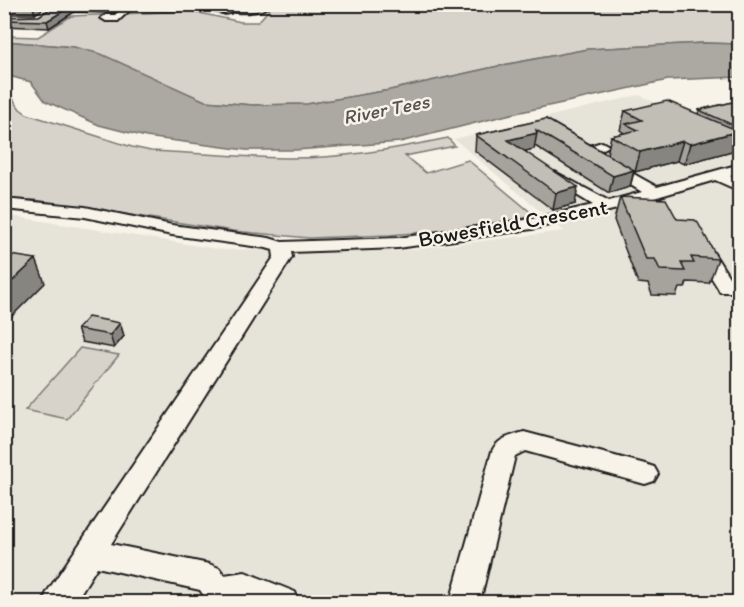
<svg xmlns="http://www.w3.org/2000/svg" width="744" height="607" font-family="Itim,sans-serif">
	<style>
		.built { fill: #e6e3d9 }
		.green { fill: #d7d3cb; stroke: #7a7874; stroke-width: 1.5 }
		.water { fill: #aca9a2; stroke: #72716c; stroke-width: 1.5 }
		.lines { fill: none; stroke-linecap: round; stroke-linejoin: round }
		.minor-casing { stroke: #1c1c1c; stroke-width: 4 }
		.minor { fill: #f7f3e8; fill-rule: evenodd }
		.wall { fill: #a5a39c; stroke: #1c1c1c; stroke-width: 1.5 }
		.shaded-wall { fill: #86857f; stroke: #1c1c1c; stroke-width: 1.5 }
		.building { fill: #c0beb5; stroke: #1c1c1c; stroke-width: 1.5 }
		.labels { text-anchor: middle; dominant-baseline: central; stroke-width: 5; stroke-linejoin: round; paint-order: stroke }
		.far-water-label { font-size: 20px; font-style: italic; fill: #565452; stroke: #f7f3e8 }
		.street-label { font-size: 22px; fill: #1c1c1c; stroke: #f7f3e8 }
	</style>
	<rect width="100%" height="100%" fill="#f7f3e8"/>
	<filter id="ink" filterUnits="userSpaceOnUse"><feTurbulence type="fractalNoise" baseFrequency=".0167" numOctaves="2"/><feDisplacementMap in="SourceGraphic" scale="12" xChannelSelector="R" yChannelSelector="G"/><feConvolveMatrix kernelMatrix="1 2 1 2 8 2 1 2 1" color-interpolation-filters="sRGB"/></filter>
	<g filter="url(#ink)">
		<!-- built -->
		<path class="built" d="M639,95L739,142V602H5L4,215L224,250L297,248L399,251L564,231L454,139Z"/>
		<!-- green -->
		<path class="green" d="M274,4L740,5L739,44L704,43L588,49L503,65L390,90L307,104L253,105L205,101L74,47L5,41L4,36L38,37L71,16L190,11L241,22H258Z
			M4,86L20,109L27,114L132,147L151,151C195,153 240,157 284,158C339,159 394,149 448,138L455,146L405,156L426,173L468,160L535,216L461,229L390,235L309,238L233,231L34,200L5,199Z
			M80,348L119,355L67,419L25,410Z"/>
		<!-- water -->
		<path class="water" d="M4,41L74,47L101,54L205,101L253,105L307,104L390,90L503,65L588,49L704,43L739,44V77L668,80L507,115L400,142L296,150H246L146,137L99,125L45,101L31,82L5,75Z"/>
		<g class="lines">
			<!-- minor casing -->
			<g class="minor-casing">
				<path id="minor" d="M126,4H168L132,8L118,21H106L101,18L106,15H115Z
					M206,4H272C258,17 222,13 206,4Z
					M709,130L740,143V152L704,137L702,134L704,131Z
					M602,142L609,146L596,153L657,187L740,164V173L730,176L740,181V191L715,180L613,210L532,229L398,248L291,252L292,257L111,544L209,564L219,568L224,575L245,572L295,592L299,602H250L244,600L201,602L204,596L200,590L97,567L75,602H43L47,592L274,257L273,250L266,248L172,235L85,217L4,209V199L85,207L172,225L269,238L282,242L398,238L532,219L593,205L550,179L548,176L555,172L609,201L642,192L577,152L579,149Z
					M700,240L706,241L736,288L734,292H720L718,288L691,245L694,241Z
					M524,432L645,464L654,467L658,474L654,481L645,484L525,451L515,456L480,602H450L492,451C498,438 511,436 524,432Z"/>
			</g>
			<!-- minor -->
			<use href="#minor" class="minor"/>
		</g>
		<!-- wall -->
		<path class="wall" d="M4,4H50L35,14H4Z
			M58,4H123L114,13L74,12L49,28L4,26V17L39,16Z
			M132,4H219L230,7L231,14L225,15L199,9L170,7L167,10H133Z
			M733,102L737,135L732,151L684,164L677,161L634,172L630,187L609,193L535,146L534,149L525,151L575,204L553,210L475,151L476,135L546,119L607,154L611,136L624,133L620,130L625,111L698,114L699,110Z
			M620,197L677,219L718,259L709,283L687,282L685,288H679L676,296L652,295L648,284L638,283L614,220Z
			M120,323L124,336L114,348L82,342L77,329Z"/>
		<!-- shaded-wall -->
		<path class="shaded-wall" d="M38,4H50L35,14L33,7Z
			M114,4H123L114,13L113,6Z
			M166,4H169L170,7L167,10Z
			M73,5L74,12L49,28L47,21Z
			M230,7L231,14L225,15L224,8Z
			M740,125V135H737L732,151L684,164L690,144L733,133L735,126Z
			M537,133L534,149L506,156L508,140Z
			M683,141L677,161L635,172L640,152Z
			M634,170L630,187L609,193L613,176Z
			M578,187L575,204L553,210L556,193Z
			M36,259L45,283L4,324V289Z
			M120,323L124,336L114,348L110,335Z"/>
		<!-- building -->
		<path class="building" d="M4,4H38L33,7H4Z
			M58,4H114L113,6L73,5L47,21L4,20V17L39,16Z
			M207,4H219L230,7L224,8Z
			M667,101L739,131L690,144L683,141L640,152L611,136L638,130L626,124L642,120L625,111Z
			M733,102L740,105V125L735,126L699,110Z
			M546,119L634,170L613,176L536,130L537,133L508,140L578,187L556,193L476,135Z
			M620,197L666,199L677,219L695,220L698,223L718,259L691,257L694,263H681L685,271L660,270L655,259H646Z
			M4,254L36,259L4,289Z
			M88,317L120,323L110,335L77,329Z"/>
	</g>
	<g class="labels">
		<!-- far-water labels -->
		<g class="far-water-label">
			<text transform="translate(386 109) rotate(-11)">River Tees</text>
		</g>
		<!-- street labels -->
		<g class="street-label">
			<text transform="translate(513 223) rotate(-10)">Bowesfield Crescent</text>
		</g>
	</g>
	<!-- margin -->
	<rect width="744" height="607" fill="none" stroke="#f7f3e8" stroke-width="24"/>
	<rect x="12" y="12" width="720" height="583" fill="none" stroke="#1c1c1c" stroke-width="2" filter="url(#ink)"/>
</svg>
